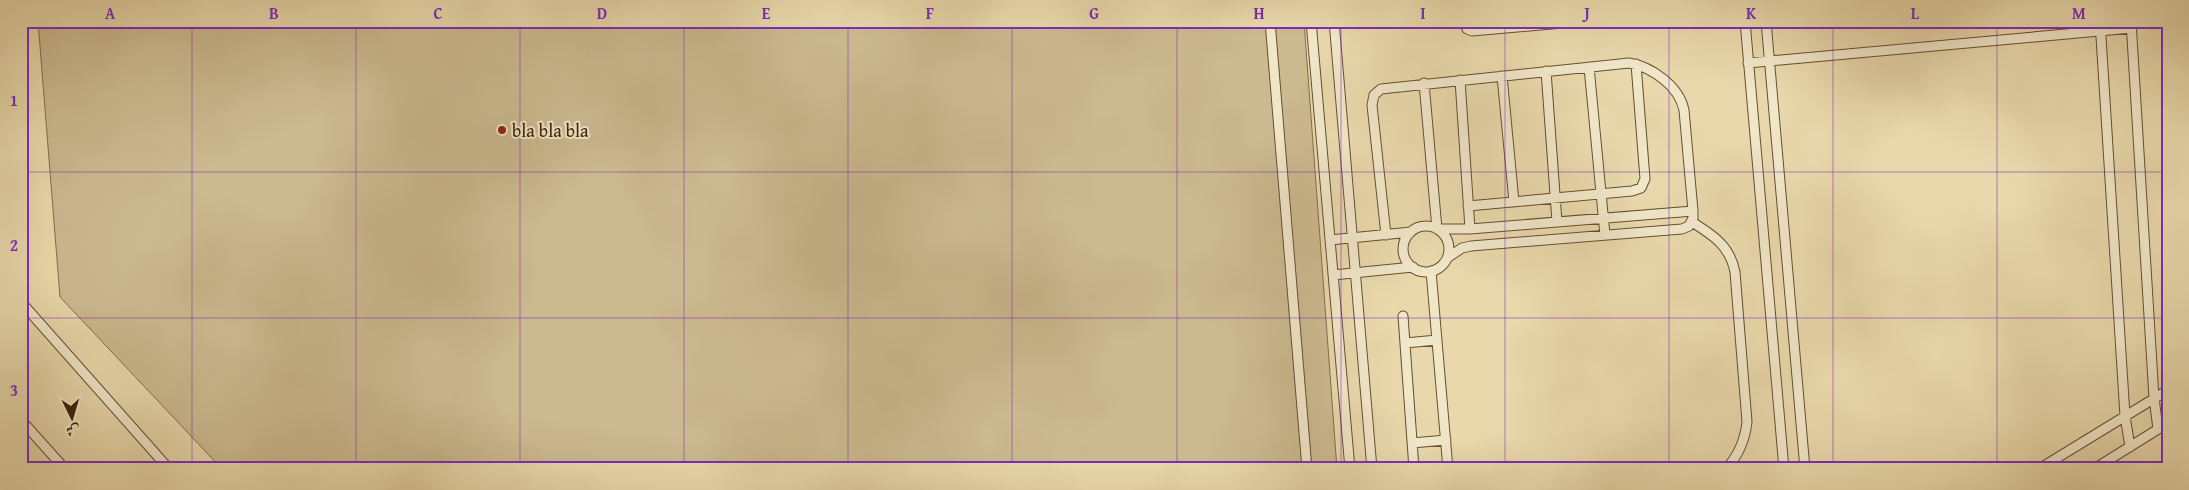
<svg xmlns="http://www.w3.org/2000/svg" width="2189" height="490" font-family="'Gentium Book Plus',Amiri,serif">
	<style>
		.green { fill: #cbb98f; stroke: #836d4c }
		.lines { fill: none; stroke-linecap: round; stroke-linejoin: round }
		.service-casing { stroke: #664f32; stroke-width: 11 }
		.service { stroke: #f0e6c8; stroke-width: 9 }
		.grid { fill: none; stroke: #7b2cbf; stroke-width: 1; stroke-opacity: 0.55 }
		.poi-dot { fill: #8f2418; stroke: #f0e6c8; stroke-width: 2 }
		.labels { text-anchor: middle; dominant-baseline: central; stroke-width: 4; stroke-linejoin: round; paint-order: stroke }
		.poi-label { font-size: 18px; fill: #3b2109; stroke: #f0e6c8; text-anchor: start }
		.neatline { fill: none; stroke: #7b2cbf; stroke-width: 2 }
		.grid-label { font-size: 16px; text-anchor: middle; font-weight: bold; fill: #7b2cbf }
	</style>
	<rect width="100%" height="100%" fill="#e8d8ab"/>
	<filter id="stains"><feTurbulence type="fractalNoise" baseFrequency=".004" numOctaves="4"/><feColorMatrix values="0 0 0 0 .2 0 0 0 0 .09 0 0 0 0 .02 0 0 0 .5 -.17"/></filter>
	<radialGradient id="worn" r=".72"><stop offset=".6" stop-color="#630" stop-opacity="0"/><stop offset="1" stop-color="#630" stop-opacity=".3"/></radialGradient>
	<!-- green -->
	<path class="green" d="M38,21H1304L1337,469H222L60,297Z"/>
	<g class="lines">
		<!-- service casing -->
		<g class="service-casing">
			<path id="service" d="M1270,21L1307,469
				M1311,21L1350,469
				M1334,21L1372,469
				M1464,21L1467,29L1472,31L1585,21
				M1745,21L1784,469
				M1766,21L1805,469
				M2100,21L2125,416L2130,447
				M2131,21L2154,398L2158,429
				M1312,23L1336,21
				M1748,63L2132,28
				M1589,67L1605,235
				M1546,71L1557,222
				M1502,76L1514,202
				M1460,80L1470,229
				M1424,83L1437,229H1470L1693,211
				M1468,206L1632,191L1641,188L1645,179L1636,64
				M1692,222C1713,235 1730,246 1735,272L1747,422C1745,440 1739,455 1726,469
				M1403 249a23 23 0 1 1 46 0a23 23 0 1 1-46 0Z
				M1386,235L1372,105L1374,95L1381,89L1629,63C1652,67 1679,86 1684,110L1693,211V218L1689,226L1682,229L1471,246L1462,248L1447,258
				M1330,240L1411,232
				M1431,271L1448,469
				M1333,275L1413,267
				M21,302L169,469
				M1403,316L1414,469
				M1405,343L1437,340
				M21,420L65,469
				M1412,443L1446,440
				M2039,469L2168,390
				M2094,469L2168,423"/>
		</g>
		<!-- service -->
		<use href="#service" class="service"/>
	</g>
	<!-- grid -->
	<path class="grid" d="M192,21V469M356,21V469M520,21V469M684,21V469M848,21V469M1012,21V469M1177,21V469M1341,21V469M1505,21V469M1669,21V469M1833,21V469M1997,21V469M21,172H2168M21,318H2168"/>
	<!-- markers -->
	<circle class="poi-dot" cx="502" cy="130" r="5"/>
	<g class="labels">
		<!-- poi labels -->
		<g class="poi-label">
			<text x="512" y="130">bla bla bla</text>
		</g>
	</g>
	<!-- margin -->
	<rect width="2189" height="490" fill="none" stroke="#e8d8ab" stroke-width="55"/>
	<!-- north arrow -->
	<g transform="translate(72 418) rotate(175)" stroke="#f0e6c8" stroke-width="4" paint-order="stroke">
	<path d="M0-4L9 19L0 12L-9 19Z" fill="#3b2109"/>
	<text y="-8" font-size="14" font-weight="bold" text-anchor="middle" fill="#3b2109">ش</text>
	</g>
	<rect x="28" y="28" width="2134" height="434" class="neatline"/>
	<g class="grid-label">
		<text x="110" y="19">A</text>
		<text x="274" y="19">B</text>
		<text x="438" y="19">C</text>
		<text x="602" y="19">D</text>
		<text x="766" y="19">E</text>
		<text x="930" y="19">F</text>
		<text x="1094" y="19">G</text>
		<text x="1259" y="19">H</text>
		<text x="1423" y="19">I</text>
		<text x="1587" y="19">J</text>
		<text x="1751" y="19">K</text>
		<text x="1915" y="19">L</text>
		<text x="2079" y="19">M</text>
		<text x="14" y="106">1</text>
		<text x="14" y="251">2</text>
		<text x="14" y="396">3</text>
	</g>
	<rect width="100%" height="100%" filter="url(#stains)"/>
	<rect width="100%" height="100%" fill="url(#worn)"/>
</svg>
